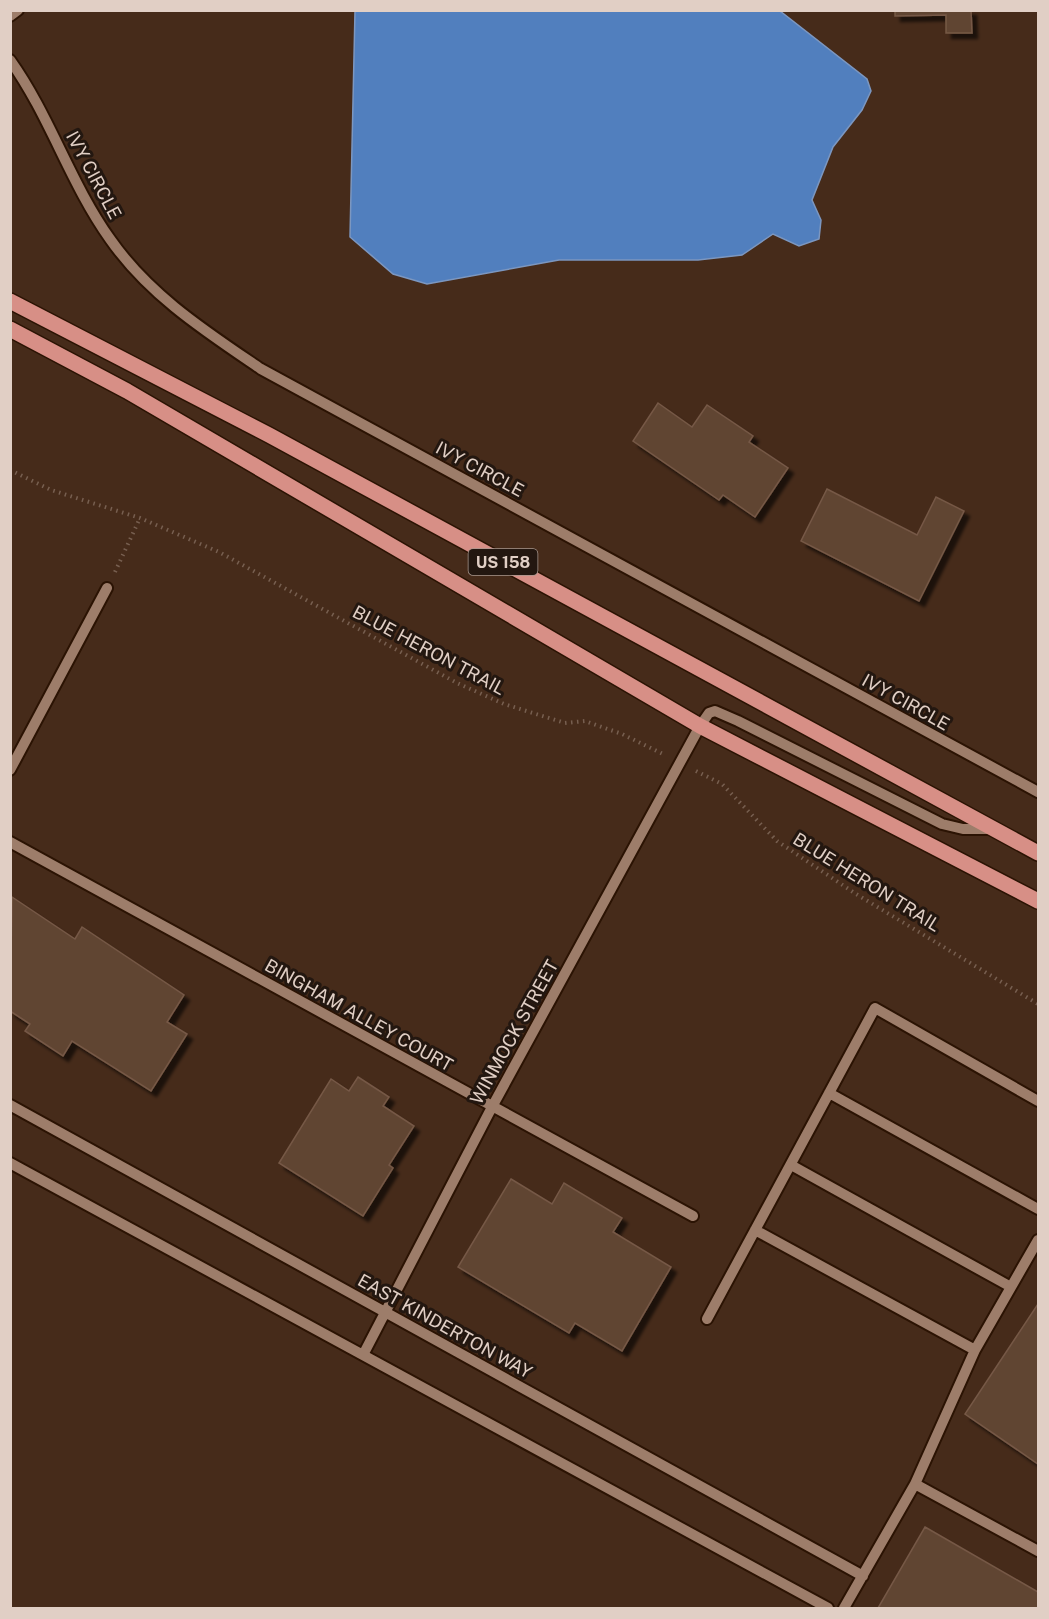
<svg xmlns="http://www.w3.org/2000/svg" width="1049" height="1619" font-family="'Public Sans',sans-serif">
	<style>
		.water { fill: #517fbe; stroke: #7c97c0; stroke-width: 1.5 }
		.building { fill: #614533; stroke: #765946; stroke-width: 1.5; filter: url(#shadow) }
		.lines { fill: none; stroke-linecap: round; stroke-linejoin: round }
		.minor-casing { stroke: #2b1303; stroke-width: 14 }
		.major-casing { stroke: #2b1303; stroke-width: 18 }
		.path { stroke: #775f50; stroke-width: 4; stroke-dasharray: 1.5 4.5; stroke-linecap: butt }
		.minor { stroke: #9d7d6a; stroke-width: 10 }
		.major { stroke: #d78f86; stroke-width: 15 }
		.labels { text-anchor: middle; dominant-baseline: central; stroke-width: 6; stroke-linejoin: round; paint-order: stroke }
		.shield { fill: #231710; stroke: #a8988f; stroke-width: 1.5 }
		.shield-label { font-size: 16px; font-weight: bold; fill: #e1cfc5 }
		.street-label { font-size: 18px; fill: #e1cfc5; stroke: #231710 }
	</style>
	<defs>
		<filter id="shadow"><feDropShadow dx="5.5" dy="5.5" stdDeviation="1.5" flood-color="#0009"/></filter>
	</defs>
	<rect width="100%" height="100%" fill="#462b1a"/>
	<!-- water -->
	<path class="water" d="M355,11H780L867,79L871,91L862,110L833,147L812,200L821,220L819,239L799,246L773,234L742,255L698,260H559L427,284L393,274L350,237Z"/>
	<!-- building -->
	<path class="building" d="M895,10H971L972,33H946V15L895,16Z
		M658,403L692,427L707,405L753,436L749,442L788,468L755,517L723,495L719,500L633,441Z
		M827,489L917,535L936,497L964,511L919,601L801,541Z
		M12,897L75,939L82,927L184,995L167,1022L187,1034L151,1091L72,1041L63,1056L25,1031L30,1024L10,1011Z
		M358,1077L389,1097L383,1106L414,1126L389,1165L393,1168L363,1216L279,1163L331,1079L349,1091Z
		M511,1179L552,1204L564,1183L622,1218L613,1232L671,1267L622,1351L575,1323L569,1333L458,1267Z
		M1038,1304V1464L965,1414Z
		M925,1527L1038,1592V1608H878Z"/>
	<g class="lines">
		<!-- minor casing -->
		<g class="minor-casing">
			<path id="minor" d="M10,16L18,10
				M10,60C50,116 70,183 110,239C149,295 205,331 261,369L1038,792
				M10,770L107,588
				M10,842L693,1216
				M829,1093L1038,1209
				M10,1105L863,1576
				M10,1163L828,1608
				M791,1165L1011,1287
				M755,1230L975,1350L1038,1240
				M707,1319L875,1008L1038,1101
				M363,1355L492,1107L700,726L709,713L715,711L738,721L942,824L963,829H992
				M915,1484L1038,1551
				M844,1608L915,1484L975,1350"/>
		</g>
		<!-- major casing -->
		<g class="major-casing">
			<path id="major" d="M10,301L269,435L1038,853
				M10,329L127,391L700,726L1038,901"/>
		</g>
		<!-- path -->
		<path class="path" d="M10,470L51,490L140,518L219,552L457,683L504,704L565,723L585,721L622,734L663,754
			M115,572L140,518
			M696,771L722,784L777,841L856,894L1038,1004"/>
		<!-- minor -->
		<use href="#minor" class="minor"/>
		<!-- major -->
		<use href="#major" class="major"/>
	</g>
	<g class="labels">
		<!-- shield labels -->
		<rect class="shield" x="468.5" y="549" width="69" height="26" rx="4.5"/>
		<g class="shield-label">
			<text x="503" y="562">US 158</text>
		</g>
		<!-- street labels -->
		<g class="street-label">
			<text transform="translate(94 175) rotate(62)">IVY CIRCLE</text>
			<text transform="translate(480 469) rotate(28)">IVY CIRCLE</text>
			<text transform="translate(429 650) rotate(28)">BLUE HERON TRAIL</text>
			<text transform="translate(906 702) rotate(29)">IVY CIRCLE</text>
			<text transform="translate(867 882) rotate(32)">BLUE HERON TRAIL</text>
			<text transform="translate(359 1015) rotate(29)">BINGHAM ALLEY COURT</text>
			<text transform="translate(514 1032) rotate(-61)">WINMOCK STREET</text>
			<text transform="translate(445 1326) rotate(29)">EAST KINDERTON WAY</text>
		</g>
	</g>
	<!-- border -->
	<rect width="1049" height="1619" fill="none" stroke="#e1cfc5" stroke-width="24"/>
</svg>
